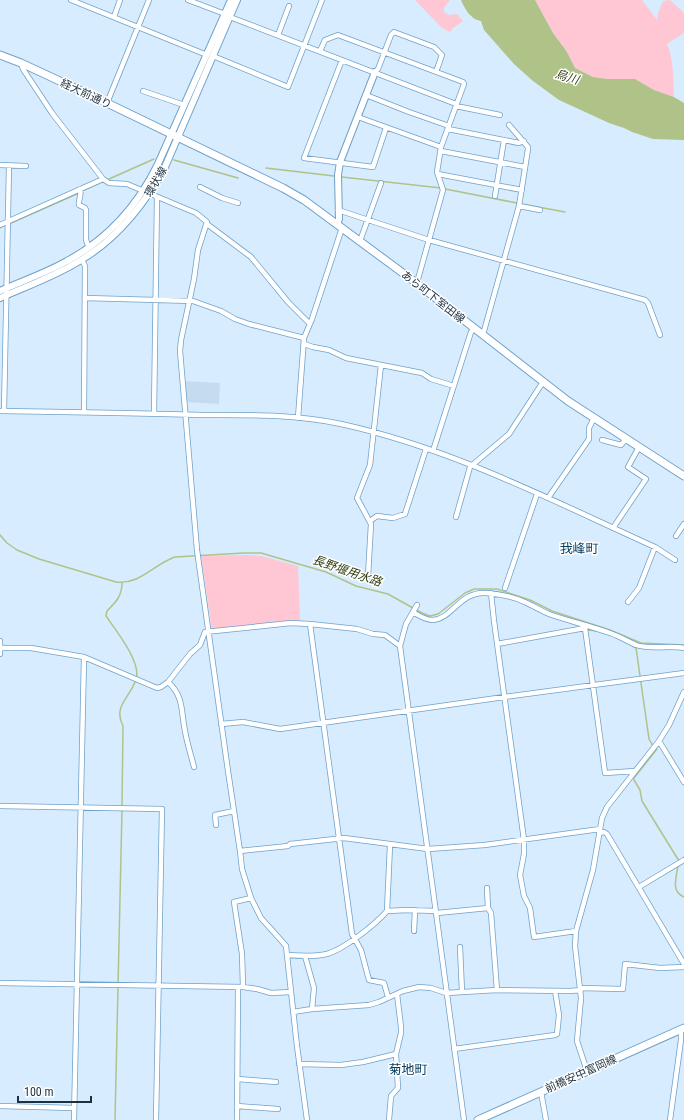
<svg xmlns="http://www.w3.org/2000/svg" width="684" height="1120" font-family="'Roboto Condensed','Noto Sans JP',sans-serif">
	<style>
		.built { fill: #c5dcf0 }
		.green { fill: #fec7d3 }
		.water { fill: #afc389 }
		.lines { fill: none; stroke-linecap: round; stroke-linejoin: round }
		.stream { stroke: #afc389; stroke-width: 1.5 }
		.street-casing { stroke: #6fa1ca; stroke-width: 6 }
		.secondary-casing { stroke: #6fa1ca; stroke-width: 8 }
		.primary-casing { stroke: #6fa1ca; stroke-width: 9 }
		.street { stroke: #fff; stroke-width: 4.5 }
		.secondary { stroke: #fff; stroke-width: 6 }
		.primary { stroke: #fff; stroke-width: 7 }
		.labels { text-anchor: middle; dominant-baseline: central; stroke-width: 3; stroke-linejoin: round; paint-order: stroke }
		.street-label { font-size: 11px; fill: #1b3040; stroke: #fff }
		.water-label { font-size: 12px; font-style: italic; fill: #323f14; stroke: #fff }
		.quarter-label { font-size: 13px; fill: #073e61; stroke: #fff }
	</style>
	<rect width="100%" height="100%" fill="#d7ecfe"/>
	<!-- built -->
	<path class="built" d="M184,381L220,383L219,404L186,402Z"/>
	<!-- green -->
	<path class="green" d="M415,0H450L444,8V12L449,15L457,14L463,21L453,28L450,32L442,28Z
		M535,0H642L657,20L658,13L663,1L670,0L684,13V33L667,44C674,60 673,79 674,97L654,90L635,79H607L593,77L575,68L567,52L553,33Z
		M247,555L261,556L298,566L300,621L212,630L201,556Z"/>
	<!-- water -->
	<path class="water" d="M461,0H535L553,33L567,52L575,68L593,77L607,79H635L654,90L674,97L684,103V140L653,139L632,132L624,128L609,123L559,100L533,81L514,64L484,30L481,21C470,19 465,9 461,0Z"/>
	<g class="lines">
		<!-- stream -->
		<path class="stream" d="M174,160L238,178
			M266,168L334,176
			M342,177L441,188
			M109,179L154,159
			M445,189L517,203
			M82,191L100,183
			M522,204L565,212
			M11,223L79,193
			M0,228L3,226
			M0,535L7,543L17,550L39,559L116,582C140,585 154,564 175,557L244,553H261L326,572L356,586L388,594L422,613L430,616L438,614L465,593L474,589H497L530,600L552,611L610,630L641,643L684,645
			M122,583C122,596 116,602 107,611L106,616C115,629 142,663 136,679
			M588,630L598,631
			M634,647L636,648L649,739L653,746
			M657,749L634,778V780L640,790L642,801L679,861
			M122,806L123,726C113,707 129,698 135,682
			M678,866C676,878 671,892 684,897
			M115,1120L122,810"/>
		<!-- street casing -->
		<g class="street-casing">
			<path id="street" d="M71,0L207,55
				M188,0L225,14
				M114,17L120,0
				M230,17L456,104
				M278,35L289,6
				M320,51L325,40L338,35L463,82L464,84L441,147L437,172L443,190L418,279L415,282
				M213,56L288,87L322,0
				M342,60L304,158L373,167L386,128
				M21,63L23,69L52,113L103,179L109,183L127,184L196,213L207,222L198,250L194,279L181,340L180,351L197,550L228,771L240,851L242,869L251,898L261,918L279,938L286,946L297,1046L307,1120
				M375,72L378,69L391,35L394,32L434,47L442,55L436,72
				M143,91L184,105
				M366,95L409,112L449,126
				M107,103L149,0
				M456,106L500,115
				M358,117L441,147
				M448,129L519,143L524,141
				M441,151L525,167
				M0,165L26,166
				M438,174L522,190
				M200,187L222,198L238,203
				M80,189C82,195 78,200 79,205L85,208L86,210V240L89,248
				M495,196L504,140
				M519,206L540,210
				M338,210L429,240L645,300L648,303L660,335
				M207,224L251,257L288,302L310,324
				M0,225L103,179
				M360,241L381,183
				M82,260L85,266L84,412
				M85,298L193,301L221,311L235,319L249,324L304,338
				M482,334L484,331L519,206L528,149V147L509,125
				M304,344L313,347L329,350L346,358L422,373L431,379L454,386
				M0,411C67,412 134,413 201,415C248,415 295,414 341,424C451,448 553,501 655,547L675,560
				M4,411L9,166
				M154,414L157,197
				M298,418L304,338L312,319L342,228
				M602,440L621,445L626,439
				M433,451L471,332L474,329
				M548,498L589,439V428L594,418
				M456,517L470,467L509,434L543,382
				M370,521L377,516L393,518L405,514L426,449
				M613,528L646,479L628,467L639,447
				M676,536L684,524
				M368,576L371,524L357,498L370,465L381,365
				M505,588L537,494
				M491,593L494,621L524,840V854L520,875L524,896L530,908L534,937L576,931
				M628,602L639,588L655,547
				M417,605L406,624L400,646L464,1120
				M413,612C419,616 426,620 433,620C452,619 460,591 486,593C500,594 515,597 527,603C535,607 542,611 549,614C569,621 590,626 610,633C619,636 627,641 636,645C650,650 668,645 684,648
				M310,624L352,934L361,950L369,980L384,983L388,997
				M585,625V628L605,773L635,771
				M0,641V654
				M497,644L585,628
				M0,648H31L84,657L157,688L161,687L168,682L190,654L200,645L205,632L291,623L310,624L357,629L373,634L385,635L400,646
				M168,682C184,696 181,712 185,731C187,743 191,755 194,767
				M221,724L243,722L280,729L504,697L684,673
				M659,741L684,782
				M0,806L162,809L156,1120
				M216,825L215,815L234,811
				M599,833L604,832L607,834L684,964
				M240,851L288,846L290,844L344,838L428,849L485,845L600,829
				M639,887L684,860
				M488,908L491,913L497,990
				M387,911L390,845
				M437,913L488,908L487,888
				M414,931L415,910
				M460,947L462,992
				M287,955C300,956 314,957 327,954C344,949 375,925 387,911L408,910L436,911
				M305,956L314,988L312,1009
				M0,983L243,987L257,989L271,993L291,992
				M243,987L242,954L234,902L251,898
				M580,988L623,989L625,964L660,968L684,967
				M293,1012L312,1009L369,1005L379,1002L403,991L419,987L431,988L446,993L497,990L570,991L581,990
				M454,1049L555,1035L557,1034L559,1015L555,991
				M299,1064L341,1065L363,1062L396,1054
				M587,1071L577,1041L581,998L575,946L576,931L593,870L602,818L607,807L659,741L669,725L684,692
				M238,1079L276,1082
				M541,1092L546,1120
				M0,1106L74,1108
				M237,1106L278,1109
				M74,1120L84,657
				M237,1120L238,987
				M389,1120L391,1096L398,1088L396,1054L401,1033V1027L397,994
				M670,1120L681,1040V1029"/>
		</g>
		<!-- secondary casing -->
		<g class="secondary-casing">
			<path id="secondary" d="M337,224L339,219L338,175L340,162L375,72
				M0,291C22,281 46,273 67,261C108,239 138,205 158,164L231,0
				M0,298C27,286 56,276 81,260C118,238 144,205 165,167L237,0"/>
		</g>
		<!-- primary casing -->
		<g class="primary-casing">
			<path id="primary" d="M0,55L21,63L107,103L283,188L304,200L415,282L568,401L684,476
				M478,1120L684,1028"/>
		</g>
		<!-- street -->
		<use href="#street" class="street"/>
		<!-- secondary -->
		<use href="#secondary" class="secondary"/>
		<!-- primary -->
		<use href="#primary" class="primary"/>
	</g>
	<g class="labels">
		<!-- street labels -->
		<g class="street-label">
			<text transform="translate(86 94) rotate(25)">経大前通り</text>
			<text transform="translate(156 182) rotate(-60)">環状線</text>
			<text transform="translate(433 297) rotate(38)">あら町下室田線</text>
			<text transform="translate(581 1074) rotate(-24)">前橋安中富岡線</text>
		</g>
		<!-- water labels -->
		<g class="water-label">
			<text transform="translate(567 77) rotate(17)">烏川</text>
			<text transform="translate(347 571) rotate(19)">長野堰用水路</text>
		</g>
		<!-- quarter labels -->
		<g class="quarter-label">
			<text x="579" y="548">我峰町</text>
			<text x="408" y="1069">菊地町</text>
		</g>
	</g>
	<!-- scale -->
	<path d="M18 1096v6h73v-6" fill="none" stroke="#1b3040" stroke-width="2"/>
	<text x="24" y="1096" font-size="12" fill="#1b3040" stroke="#ffffff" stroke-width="3" paint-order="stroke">100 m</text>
</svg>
